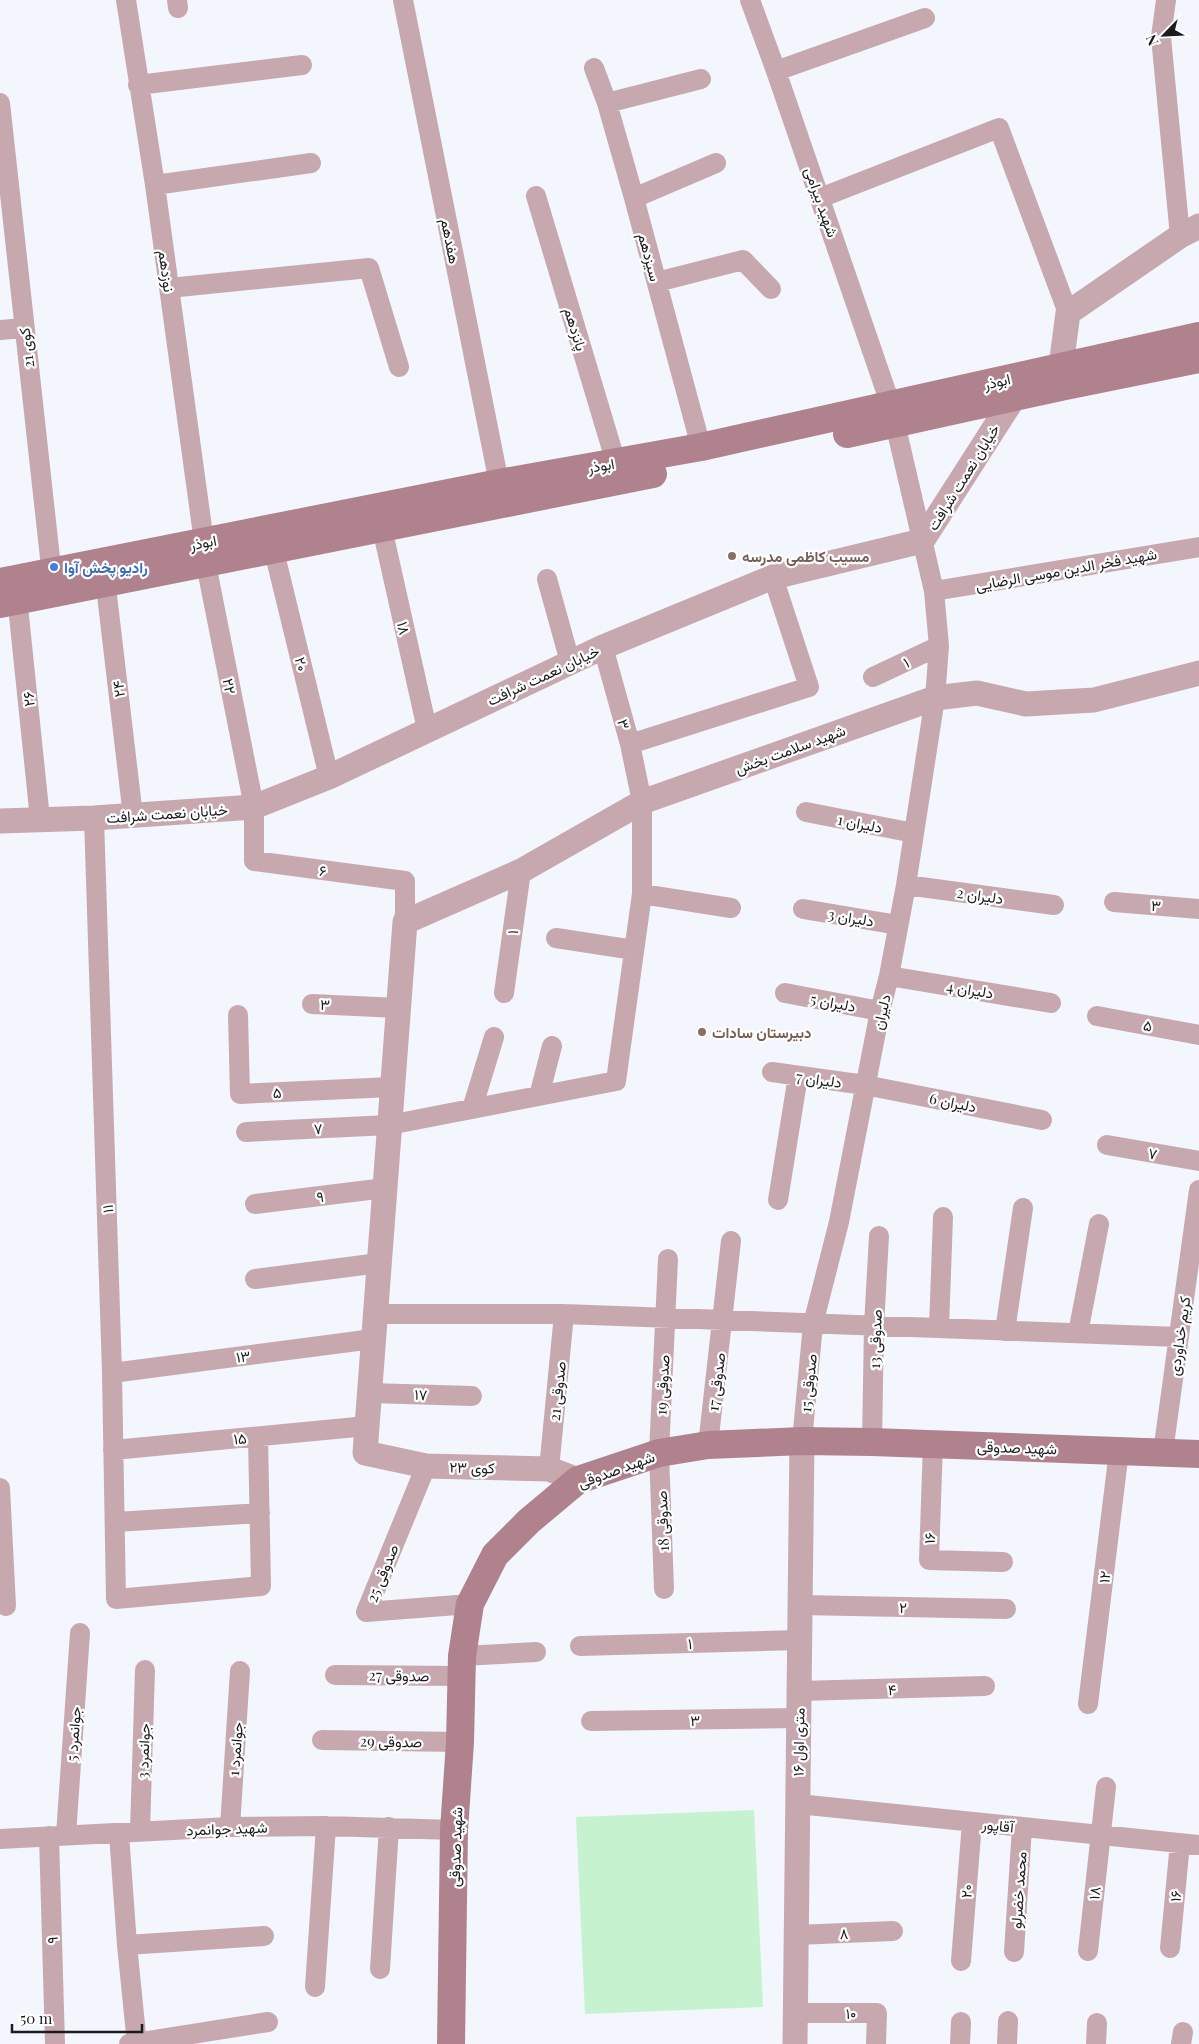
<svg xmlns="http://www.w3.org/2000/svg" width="1199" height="2044" font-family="'Playfair Display',Vazirmatn,serif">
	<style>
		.green { fill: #c7f2d0 }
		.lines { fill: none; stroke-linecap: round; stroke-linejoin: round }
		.minor { stroke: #c7a8af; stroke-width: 20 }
		.tertiary { stroke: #c7a8af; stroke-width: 25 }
		.secondary { stroke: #af828d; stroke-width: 28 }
		.education-dot { fill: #8d6e63; stroke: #fff; stroke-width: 2 }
		.shop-dot { fill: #3f7fe0; stroke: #fff; stroke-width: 2 }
		.labels { text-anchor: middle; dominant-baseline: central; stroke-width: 4.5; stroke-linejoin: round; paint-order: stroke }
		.street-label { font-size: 15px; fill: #1b1c1f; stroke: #fff }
		.education-label { font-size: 15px; font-weight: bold; fill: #785e54; stroke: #fff; text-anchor: start }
		.shop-label { font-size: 15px; font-weight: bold; fill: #366cbe; stroke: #fff; text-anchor: start }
	</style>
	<rect width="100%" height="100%" fill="#f3f6fd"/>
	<!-- green -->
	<path class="green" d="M754,1810L763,2007L585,2014L576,1817Z"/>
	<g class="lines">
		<!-- minor -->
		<path class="minor" d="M126,0L155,185L204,542
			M177,0L178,8
			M403,0L499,483
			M750,0L776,71L891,406L934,591L939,646L935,698L906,885L889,976L880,1011L839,1222L813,1324L802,1441
			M1166,0L1161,37L1180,236
			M594,68L607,103L634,198L701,447
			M776,71L925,18
			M138,85L302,65
			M0,103L53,585
			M607,103L701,79
			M155,185L311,163
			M536,196L616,463
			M634,198L716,163
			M820,198L999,128L1068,313
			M657,282L743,260L771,289
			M169,288L369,268L399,367
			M0,330L24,328
			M382,528L427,729
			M274,551L329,777
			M206,564L254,807V861L405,881V922
			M104,570L133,816
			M547,579L570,662
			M16,587L40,819
			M934,591L1199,547
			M873,677L939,646
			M630,744L809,687L773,577
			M806,812L914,833
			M94,818L112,1373L116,1599L261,1586L258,1437
			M906,885L1054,905
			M642,894L731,908
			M1114,902L1199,909
			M803,909L898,925
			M556,938L634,950
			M889,976L1051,1003
			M504,993L521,871
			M785,993L880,1011
			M312,1004L398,1008
			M238,1015L240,1094L392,1087
			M1097,1016L1199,1035
			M772,1072L865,1085L1042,1120
			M539,1096L552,1046
			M472,1109L494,1037
			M246,1132L389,1125L616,1081L642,894V802L630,744L603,647
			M1107,1145L1199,1161
			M778,1200L798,1076
			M255,1204L385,1188
			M255,1279L379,1263
			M375,1314H564L1179,1337
			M939,1328L943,1217
			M1005,1331L1023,1208
			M1078,1333L1099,1224
			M112,1373L373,1339
			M369,1393L472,1396
			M872,1442L874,1326L879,1236
			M933,1443L929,1560L1003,1562
			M708,1445L731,1241
			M113,1450L367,1426
			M1163,1452L1199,1190
			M426,1466L366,1612L470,1604
			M549,1469L564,1314
			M0,1488L6,1606
			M116,1522L260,1513
			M664,1589L659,1453L668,1259
			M800,1605L1006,1609
			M580,1646L800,1640
			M462,1656L536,1652
			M335,1675L462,1676
			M799,1691L985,1686
			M1088,1704L1119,1451
			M591,1721L799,1718
			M322,1740L460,1742
			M798,1804L1199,1845
			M230,1827L240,1671
			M140,1831L145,1670
			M119,1834L127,1945L137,2044
			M66,1835L80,1633
			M49,1836L55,2044
			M0,1839L230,1827L326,1826L454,1830
			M796,1935L893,1931
			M127,1945L264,1936
			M1170,1948L1180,1843
			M1088,1951L1106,1787
			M1014,1952L1022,1827
			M961,1961L972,1822
			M380,1969L389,1827
			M315,1987L326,1826
			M795,2013H877L876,2044
			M129,2044L268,2022
			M960,2044L961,2022
			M1007,2044L1008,2021
			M1096,2044L1097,2023
			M1181,2044L1183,2032"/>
		<!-- tertiary -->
		<path class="tertiary" d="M1065,385L1061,366L1068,313L1180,236L1199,226
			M0,821L94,818L254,807L329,777L603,647L773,577L922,541L1013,399
			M578,1480L549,1469L426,1466L365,1453L405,922L521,871L642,802L935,698L977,693L1026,704L1094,700L1199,673
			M795,2044L802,1441"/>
		<!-- secondary -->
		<path class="secondary" d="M847,434L1065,386L1199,359
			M0,582L499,483L701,447L1199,336
			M0,604L653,474
			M451,2044L454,1830L460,1742L462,1656L470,1604L495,1555L529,1521L578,1480L659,1453L708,1445L802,1441L872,1442L1199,1454"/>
	</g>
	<!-- markers -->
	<g class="education-dot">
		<circle cx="732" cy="556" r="5"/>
		<circle cx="702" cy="1032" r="5"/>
	</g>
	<circle class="shop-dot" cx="54" cy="567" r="5"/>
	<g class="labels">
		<!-- street labels -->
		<g class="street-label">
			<text transform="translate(822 202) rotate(71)">شهید بیرامی</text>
			<text transform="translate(451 241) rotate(79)">هفدهم</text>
			<text transform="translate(650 257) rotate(75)">سیزدهم</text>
			<text transform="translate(167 271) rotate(82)">نوزدهم</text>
			<text transform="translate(576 329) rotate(73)">پانزدهم</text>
			<text transform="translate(26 348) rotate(-97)">کوی 21</text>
			<text transform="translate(997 381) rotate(-13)">ابوذر</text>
			<text transform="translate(601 465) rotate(-10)">ابوذر</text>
			<text transform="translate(963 477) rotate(-58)">خیابان نعمت شرافت</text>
			<text transform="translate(203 542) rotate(-11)">ابوذر</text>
			<text transform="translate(1066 569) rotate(-10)">شهید فخر الدین موسی الرضایی</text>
			<text transform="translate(404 628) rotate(77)">۱۸</text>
			<text transform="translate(906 662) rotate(-25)">۱</text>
			<text transform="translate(302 664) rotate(76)">۲۰</text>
			<text transform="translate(543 675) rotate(-25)">خیابان نعمت شرافت</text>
			<text transform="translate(230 686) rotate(79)">۲۲</text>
			<text transform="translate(118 689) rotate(-97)">۲۴</text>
			<text transform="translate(28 699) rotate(-96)">۲۶</text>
			<text transform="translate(624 724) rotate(75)">۳</text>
			<text transform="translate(790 749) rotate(-20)">شهید سلامت بخش</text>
			<text transform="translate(167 813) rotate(-4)">خیابان نعمت شرافت</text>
			<text transform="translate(860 823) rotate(11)">دلیران 1</text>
			<text transform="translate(323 870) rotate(8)">۶</text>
			<text transform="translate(980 895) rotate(8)">دلیران 2</text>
			<text transform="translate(1156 905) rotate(4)">۳</text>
			<text transform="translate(851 917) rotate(9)">دلیران 3</text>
			<text transform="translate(512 932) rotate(-82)">۱</text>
			<text transform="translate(970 989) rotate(9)">دلیران 4</text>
			<text transform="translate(833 1002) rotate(10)">دلیران 5</text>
			<text transform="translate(325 1004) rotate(3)">۳</text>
			<text transform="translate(881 1012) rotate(-77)">دلیران</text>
			<text transform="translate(1148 1025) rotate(11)">۵</text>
			<text transform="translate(819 1079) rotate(8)">دلیران 7</text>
			<text transform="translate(277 1092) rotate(-3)">۵</text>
			<text transform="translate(953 1102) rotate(11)">دلیران 6</text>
			<text transform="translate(318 1128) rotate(-3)">۷</text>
			<text transform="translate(1153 1153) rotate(10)">۷</text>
			<text transform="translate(320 1196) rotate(-7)">۹</text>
			<text transform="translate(107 1209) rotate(-92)">۱۱</text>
			<text transform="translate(1179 1336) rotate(-82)">کریم خداوردی</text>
			<text transform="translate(875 1339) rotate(-88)">صدوقی 13</text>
			<text transform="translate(243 1356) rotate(-7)">۱۳</text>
			<text transform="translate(716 1382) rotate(-83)">صدوقی 17</text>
			<text transform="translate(808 1383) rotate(-84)">صدوقی 15</text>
			<text transform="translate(662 1385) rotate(-87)">صدوقی 19</text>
			<text transform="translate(557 1391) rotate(-84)">صدوقی 21</text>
			<text transform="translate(421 1394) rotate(2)">۱۷</text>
			<text transform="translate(240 1438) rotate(-5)">۱۵</text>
			<text transform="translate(1017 1447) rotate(2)">شهید صدوقی</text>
			<text transform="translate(472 1467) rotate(1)">کوی ۲۳</text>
			<text transform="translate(616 1469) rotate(-20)">شهید صدوقی</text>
			<text transform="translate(662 1521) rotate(-92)">صدوقی 18</text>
			<text transform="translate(929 1538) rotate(-88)">۱۶</text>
			<text transform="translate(382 1573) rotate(-68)">صدوقی 25</text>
			<text transform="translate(1104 1577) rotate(-83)">۱۲</text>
			<text transform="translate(903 1607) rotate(1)">۲</text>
			<text transform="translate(690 1643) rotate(-2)">۱</text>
			<text transform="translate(399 1675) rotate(1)">صدوقی 27</text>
			<text transform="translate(892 1689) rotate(-2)">۴</text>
			<text transform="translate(695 1720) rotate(-1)">۳</text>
			<text transform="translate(73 1734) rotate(-86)">جوانمرد 5</text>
			<text transform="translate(391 1741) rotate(1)">صدوقی 29</text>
			<text transform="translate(798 1742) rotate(-89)">۱۶ متری اول</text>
			<text transform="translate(235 1749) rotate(-86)">جوانمرد 1</text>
			<text transform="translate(143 1751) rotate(-88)">جوانمرد 3</text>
			<text transform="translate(998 1825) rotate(6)">آقاپور</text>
			<text transform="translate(227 1828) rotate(-2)">شهید جوانمرد</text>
			<text transform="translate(455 1847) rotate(-88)">شهید صدوقی</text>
			<text transform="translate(1018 1890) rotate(-86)">محمد خضرلو</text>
			<text transform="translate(966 1891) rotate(-86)">۲۰</text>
			<text transform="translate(1094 1893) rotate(-84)">۱۸</text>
			<text transform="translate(1175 1896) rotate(-85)">۱۶</text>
			<text transform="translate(844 1933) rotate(-2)">۸</text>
			<text transform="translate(52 1940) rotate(-92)">۹</text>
			<text x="851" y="2013">۱۰</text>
		</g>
		<!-- education labels -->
		<g class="education-label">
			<text x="742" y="556">مسیب کاظمی مدرسه</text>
			<text x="712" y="1032">دبیرستان سادات</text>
		</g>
		<!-- shop labels -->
		<g class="shop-label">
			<text x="64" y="567">رادیو پخش آوا</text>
		</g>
	</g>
	<!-- north arrow -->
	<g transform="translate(1164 35) rotate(246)" stroke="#ffffff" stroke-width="4" paint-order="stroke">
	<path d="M0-4L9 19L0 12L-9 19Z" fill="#1b1c1f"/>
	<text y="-8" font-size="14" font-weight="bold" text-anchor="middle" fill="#1b1c1f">N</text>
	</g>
	<!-- scale -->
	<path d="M12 2024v8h130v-8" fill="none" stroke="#1b1c1f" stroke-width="2.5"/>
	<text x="20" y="2024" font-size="15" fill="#1b1c1f" stroke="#ffffff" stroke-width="4" paint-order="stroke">50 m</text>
</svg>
